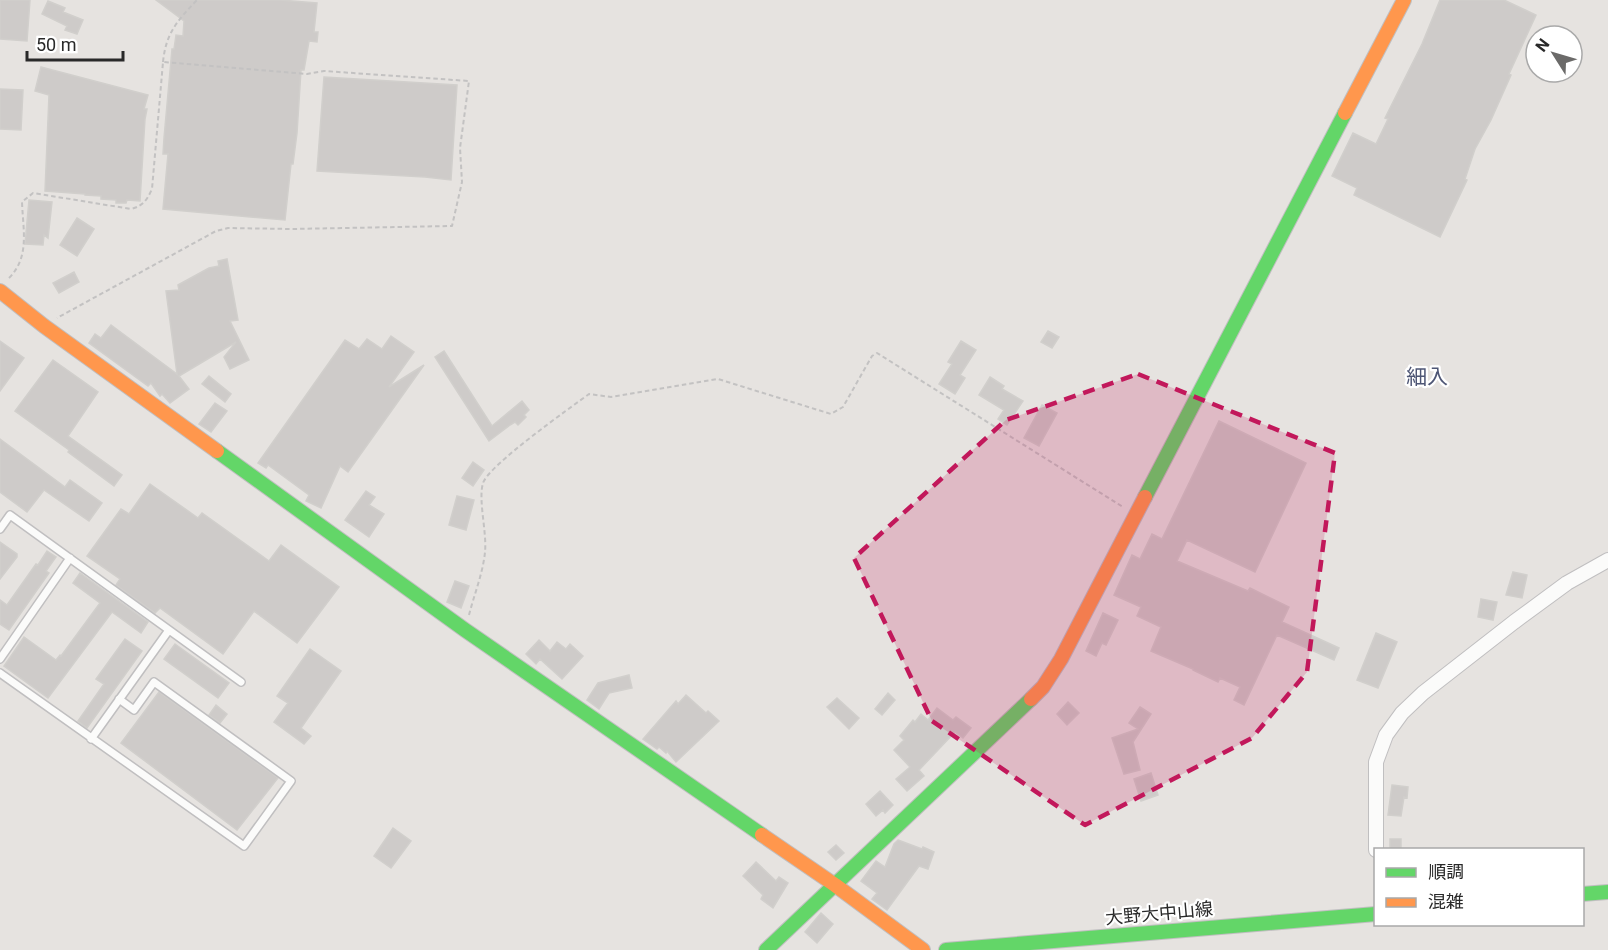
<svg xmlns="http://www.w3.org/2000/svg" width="1608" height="950" font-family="Roboto,'Noto Sans JP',sans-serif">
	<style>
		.building { fill: #cecbc9; stroke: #d1cfcc; stroke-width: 1.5 }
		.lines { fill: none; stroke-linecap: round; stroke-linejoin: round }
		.lane-casing { stroke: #c0bfc0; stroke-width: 10 }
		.street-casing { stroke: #c0bfc0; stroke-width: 16 }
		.fast-casing { stroke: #c0bfc0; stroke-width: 16 }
		.slow-casing { stroke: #c0bfc0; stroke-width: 16 }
		.path { stroke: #c3c2c2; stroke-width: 2; stroke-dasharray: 4.5 3; stroke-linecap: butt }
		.lane { stroke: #fbfbfa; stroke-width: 7 }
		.street { stroke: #fbfbfa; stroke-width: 14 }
		.fast { stroke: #63d668; stroke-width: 14 }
		.slow { stroke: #ff974d; stroke-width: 14 }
		.marked { fill: #c2185b; fill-opacity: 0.2; stroke: #c2185b; stroke-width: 4.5; stroke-dasharray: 12 8; stroke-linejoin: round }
		.labels { text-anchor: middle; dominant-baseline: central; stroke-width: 4.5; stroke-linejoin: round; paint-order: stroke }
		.street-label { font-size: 18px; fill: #292929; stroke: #fff }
		.quarter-label { font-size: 21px; fill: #4e5675; stroke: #fff }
	</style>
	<rect width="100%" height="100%" fill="#e6e3e0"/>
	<!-- building -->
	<path class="building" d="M0,0H30L27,41L0,39Z
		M156,0H280L317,3L314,32H318L317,42L309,41L304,70H301L297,133L293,164H291L285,220L163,209L168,154H163L164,138L172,49H174L176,35L183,36L184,21Z
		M1440,0H1504L1536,15L1509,74L1511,75L1491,120L1475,149L1465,179L1467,180L1440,237L1354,195L1357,188L1332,176L1353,133L1376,144L1388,119L1385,118L1422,44Z
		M48,1L65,8L63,12L83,20L77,34L65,30L67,26L42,14Z
		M41,67L148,95L144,109H147L145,119L140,201L127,200L126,203H116V200L101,199V196L85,195V194L45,191L49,95L35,91Z
		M324,77L457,85L451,180L425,177L317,171Z
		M0,89L23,90L21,130L0,129Z
		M29,200L52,202L48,238L44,235L43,245L25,244Z
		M77,218L94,229L77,256L60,245Z
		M227,259L238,320L230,321L249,360L230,369L224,357L236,342L179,376L189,389L170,403L162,394L160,396L151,383L148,386L89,343L95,334L101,338L111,325L177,374L166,291L179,290L178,285L209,268L219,266L218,261Z
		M74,272L79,282L59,293L53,283Z
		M1048,331L1059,337L1052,348L1041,342Z
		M391,336L414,352L389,387L424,365L348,472L340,466L321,508L306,501L309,495L268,465L266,468L258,463L345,340L359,349L367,339L382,349Z
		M0,341L24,358L0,391Z
		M961,341L976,350L960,375L965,378L955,394L939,384L952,364L948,362Z
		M444,351L492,426L522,401L529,410L524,415L526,417L518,425L515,422L510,425L489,441L435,357Z
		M53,360L98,392L68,436L122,475L114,486L68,452L69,450L15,411Z
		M209,376L231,394L225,402L202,384Z
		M990,377L1004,386L1002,389L1023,401L1007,425L998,419L1004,410L979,395Z
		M215,403L227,411L211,432L199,424Z
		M1042,405L1057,413L1039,446L1024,438Z
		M1219,421L1306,463L1255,572L1187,540L1177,561L1248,591L1250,588L1289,607L1282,622L1339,648L1334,660L1277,635L1244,705L1234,700L1240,687L1220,678L1218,682L1193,670V669L1151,651L1161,627L1137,616L1141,607L1114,595L1132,555L1140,559L1152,534L1162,539Z
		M0,439L65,487L70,480L102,503L89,521L44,490L27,512L0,492Z
		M473,462L484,470L473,486L462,478Z
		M150,484L198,518L202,513L269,561L281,545L339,587L297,643L254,611L223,654L160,608L155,613L116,585L120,579L87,556L121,509L129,514Z
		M366,491L375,497L369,505L384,514L369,537L345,520Z
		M457,496L474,500L466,530L449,525Z
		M0,542L17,554V557L0,579Z
		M47,551L56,557L46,571L49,573L9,630L0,624V600L7,605L36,564L38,565Z
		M1513,572L1527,575L1522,598L1506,595Z
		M80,573L148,622L141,633L112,612L48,698L4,666L24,637L56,660L60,655L61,656L100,603L73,583Z
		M455,581L469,586L461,608L447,602Z
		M1481,599L1497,602L1493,620L1478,617Z
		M1103,613L1118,620L1106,645L1102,643L1096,656L1086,651Z
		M1376,633L1397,642L1378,688L1357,680Z
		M125,639L142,651L87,728L78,721L104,684L96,679Z
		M539,640L550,651L557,642L566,649L570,644L583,656L562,679L540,659L536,664L526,654Z
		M175,644L229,683L218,698L164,659Z
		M310,649L341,671L301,728L311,736L304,744L274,722L288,703L277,696Z
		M629,675L632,688L609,693L599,709L587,700L598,683Z
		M159,692L278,778L237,830L121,743Z
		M888,693L895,700L882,715L875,709Z
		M686,695L706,713L708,711L719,721L676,762L667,751L666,753L659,747L657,749L643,739L676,701L678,704Z
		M837,698L859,718L849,729L827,707Z
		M1068,702L1079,713L1067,725L1057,714Z
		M216,705L227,714L220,723L209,715Z
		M1140,707L1151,714L1133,742L1140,770L1124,774L1112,738L1138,729L1129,723Z
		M937,708L953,720L956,717L971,728L963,738L955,732L919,770L924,776L907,791L896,779L910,767L894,750L904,740L900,736L913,720L915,722L921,714L928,720Z
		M1151,773L1158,795L1141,801L1134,779Z
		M1392,785L1408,787L1407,798L1404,797L1401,816L1388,815Z
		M880,791L893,805L885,813L883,810L876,816L866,804Z
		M393,828L411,841L391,868L374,856Z
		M1390,839H1401V849H1390Z
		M898,840L922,849L923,847L934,852L928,869L919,866L887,910L872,899L877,893L861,881L876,861L885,867L894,844Z
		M836,845L844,853L836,860L828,852Z
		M756,862L776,881L779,877L788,883L773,908L761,899L763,895L743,876Z
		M821,913L833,924L817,943L805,932Z"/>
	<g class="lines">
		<!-- lane casing -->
		<g class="lane-casing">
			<path id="lane" d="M0,529L10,515L241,682
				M0,659L70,558
				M0,673L244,846L291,781L154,682L134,710L119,699
				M91,739L169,630"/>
		</g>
		<!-- street casing -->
		<g class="street-casing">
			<path id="street" d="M1376,850V762L1386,735L1402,713L1423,693L1514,622L1567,583L1608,560"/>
		</g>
		<!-- fast casing -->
		<g class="fast-casing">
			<path id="fast" d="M217,451L465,630L762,835
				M1145,497L1345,113
				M1582,894L1608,892
				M766,950L1031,699
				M946,950L1376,914"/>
		</g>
		<!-- slow casing -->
		<g class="slow-casing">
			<path id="slow" d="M1345,113L1404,0
				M0,291L44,326L217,451
				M1031,699L1043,687L1061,659L1145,497
				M762,835L835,885L923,950"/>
		</g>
		<!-- path -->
		<path class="path" d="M163,62C166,33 177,21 197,0
			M9,278C30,257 23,230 22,202L33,193L131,209C143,206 147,200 152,189L163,62L307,74L324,71L469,81L460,148L462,182L452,226L291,229L228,228L216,231L57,318
			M469,615C474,595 483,573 485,552C487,532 478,500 483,483C489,465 570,408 589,394L611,397L718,379L831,414L843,407L872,356L877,353L1123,507"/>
		<!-- lane -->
		<use href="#lane" class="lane"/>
		<!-- street -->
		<use href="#street" class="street"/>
		<!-- fast -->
		<use href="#fast" class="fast"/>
		<!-- slow -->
		<use href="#slow" class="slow"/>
	</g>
	<!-- marked area -->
	<path class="marked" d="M1138,374L1335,453L1307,672L1252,738L1085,825L932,721L854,558L1006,420Z"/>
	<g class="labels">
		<!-- street labels -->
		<g class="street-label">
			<text transform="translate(1159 913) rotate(-5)">大野大中山線</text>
		</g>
		<!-- quarter labels -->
		<g class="quarter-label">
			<text x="1427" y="377">細入</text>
		</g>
	</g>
	<!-- legend -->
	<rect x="1374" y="848" width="210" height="78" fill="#ffffff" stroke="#a9a9a9" stroke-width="1.5"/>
	<rect x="1386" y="868" width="30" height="9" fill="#63d668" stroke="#a9a9a9" stroke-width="1.5"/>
	<text x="1428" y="878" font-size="18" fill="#292929">順調</text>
	<rect x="1386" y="898" width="30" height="9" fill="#ff974d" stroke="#a9a9a9" stroke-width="1.5"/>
	<text x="1428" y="908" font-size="18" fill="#292929">混雑</text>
	<!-- north arrow -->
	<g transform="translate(1554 54) rotate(307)"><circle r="28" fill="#ffffff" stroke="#a9a9a9" stroke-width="1.5"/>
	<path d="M0-4.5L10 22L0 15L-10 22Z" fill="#6b6a69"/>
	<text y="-9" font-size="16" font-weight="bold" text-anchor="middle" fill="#292929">N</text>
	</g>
	<!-- scale -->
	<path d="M27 51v9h96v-9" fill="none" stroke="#292929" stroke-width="3"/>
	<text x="36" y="51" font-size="18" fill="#292929" stroke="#ffffff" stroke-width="4.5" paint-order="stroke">50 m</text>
</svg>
